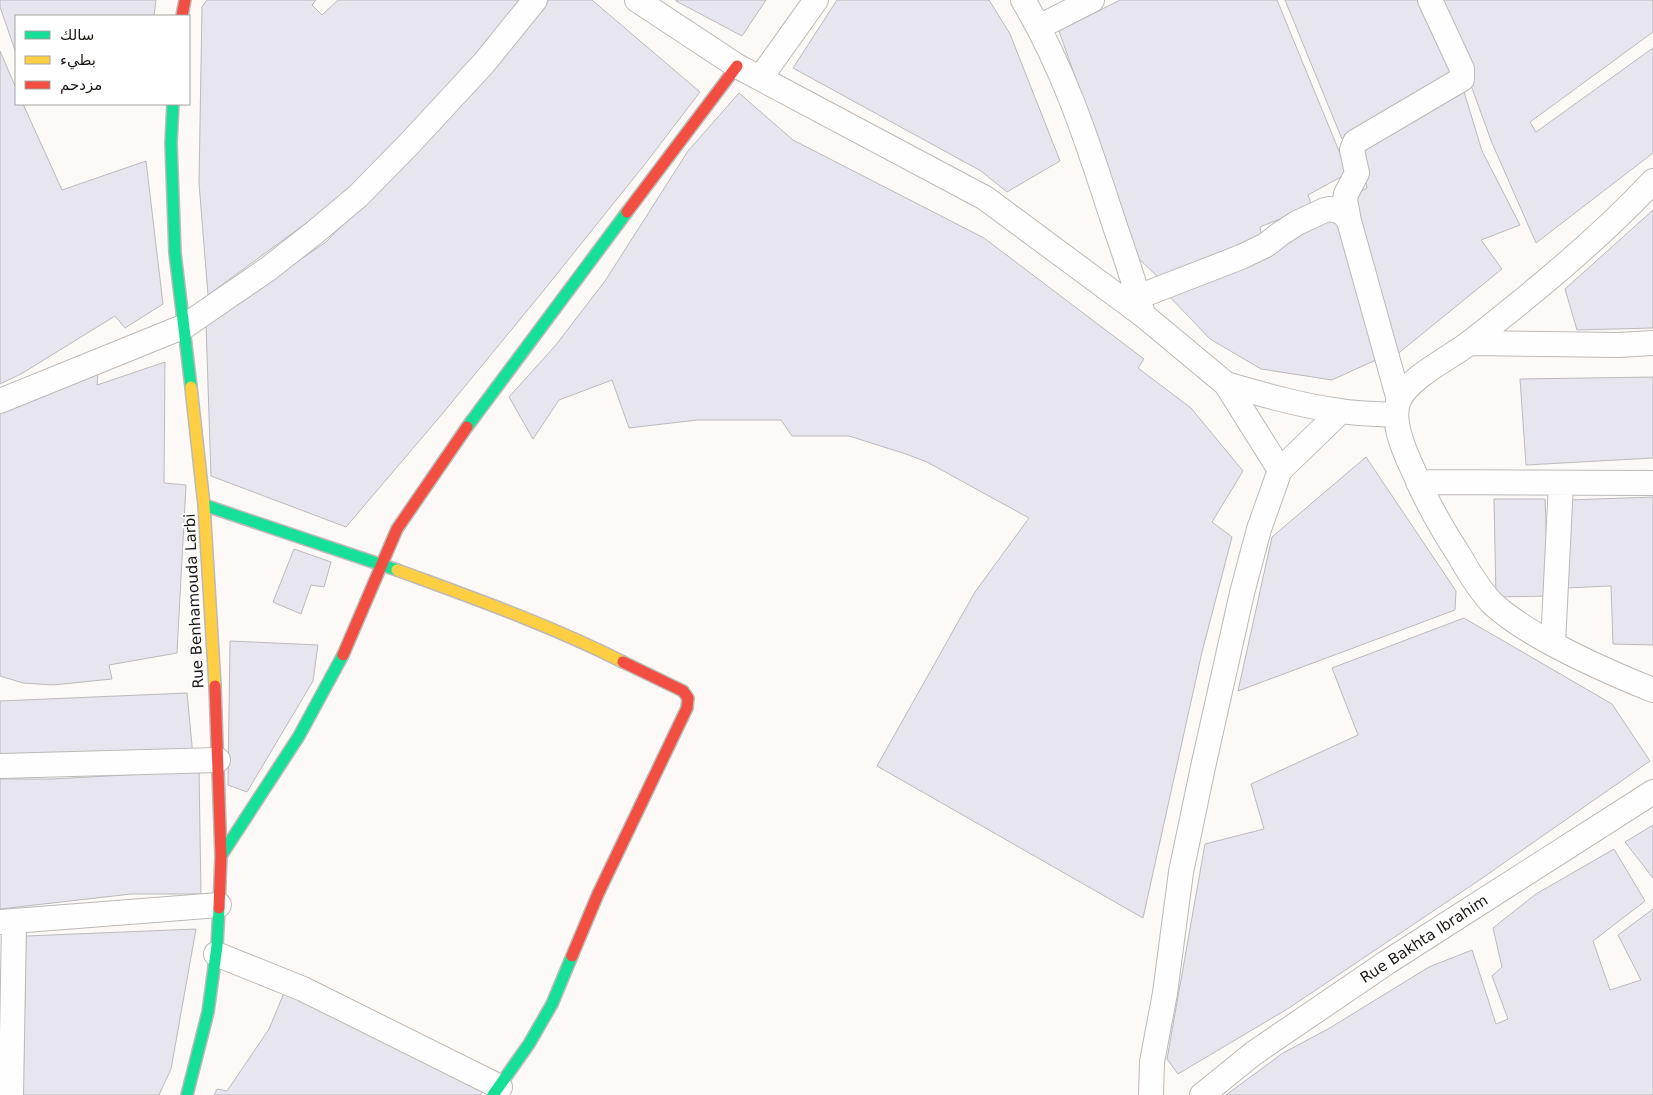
<svg xmlns="http://www.w3.org/2000/svg" width="1653" height="1095" font-family="'DejaVu Sans','Noto Naskh Arabic',sans-serif">
	<style>
		.building { fill: #e7e5ee; stroke: #bbbabc }
		.lines { fill: none; stroke-linecap: round; stroke-linejoin: round }
		.street-casing { stroke: #bcb9b6; stroke-width: 26 }
		.fast-casing { stroke: #bcb9b6; stroke-width: 14 }
		.slow-casing { stroke: #bcb9b6; stroke-width: 14 }
		.jam-casing { stroke: #bcb9b6; stroke-width: 14 }
		.street { stroke: #fffefe; stroke-width: 24 }
		.fast { stroke: #16e098; stroke-width: 11 }
		.slow { stroke: #ffcf43; stroke-width: 11 }
		.jam { stroke: #f24e42; stroke-width: 11 }
		.labels { text-anchor: middle; dominant-baseline: central; stroke-width: 4; stroke-linejoin: round; paint-order: stroke }
		.street-label { font-size: 15px; fill: #1c1814; stroke: #fff }
	</style>
	<rect width="100%" height="100%" fill="#fcf9f7"/>
	<!-- building -->
	<path class="building" d="M0,0H156L154,16H16V53L0,7Z
		M207,0H316L312,5L322,15L338,0H529L365,180L208,295L199,183L202,7Z
		M549,0H592L700,92L645,164L540,295L443,413L346,527L211,476L206,324L326,242L481,82Z
		M676,0H766L742,36L676,1Z
		M837,0H989L1010,34L1060,161L1007,192L981,171L793,68Z
		M1120,0H1277L1348,173L1308,195L1312,206L1260,227L1262,241L1161,280L1139,259L1059,31Z
		M1285,0H1422L1456,76L1342,139Z
		M1434,0H1653V32L1530,122L1536,132L1653,48V153L1536,243L1492,143L1461,58Z
		M0,51L16,88V104H23L62,190L146,161L163,304L125,328L115,316L21,374L0,384Z
		M1462,85L1482,151L1520,225L1481,240L1502,269L1395,356L1355,194L1367,188L1359,146Z
		M739,93L793,140L984,238L1144,359L1138,368L1191,408L1243,471L1212,522L1232,537L1202,652L1143,918L877,766L975,592L1029,518L927,462L906,454L849,436H792L781,420H697L629,428L612,380L559,400L533,439L509,397L555,346L605,281L688,151Z
		M1653,210V328L1577,330L1565,289Z
		M1339,220L1378,359L1332,380L1261,369L1210,339L1167,294L1326,221Z
		M165,362L164,483L186,485L177,653L109,665L112,679L53,685L23,683L0,676V410L98,373L97,385Z
		M1653,377V458L1526,465L1520,379Z
		M1366,457L1456,591L1455,610L1238,691L1272,537Z
		M1653,497V645L1613,644L1611,586L1566,588L1569,500Z
		M1494,499H1545L1549,596L1496,597Z
		M294,549L331,562L324,587L311,585L301,614L273,602Z
		M1464,618L1612,704L1650,761L1478,881L1289,1008L1178,1074L1167,1059L1205,844L1264,829L1251,784L1358,735L1332,668Z
		M230,641L318,645L313,681L247,792L228,785Z
		M187,693L193,756L0,761V701Z
		M199,771L201,894H131L0,909V779H52Z
		M1653,825V878L1625,842Z
		M1614,849L1645,901L1593,941L1610,990L1641,980L1618,935L1653,909V1095H1226L1283,1053L1328,1029L1429,967L1472,950L1496,1024L1508,1019L1492,976L1502,967L1493,928L1536,894Z
		M196,929L171,1069L159,1095H23L26,936Z
		M286,988L485,1089L480,1095H214L217,1089L227,1091L269,1029Z"/>
	<g class="lines">
		<!-- street casing -->
		<g class="street-casing">
			<path id="street" d="M637,0L737,66L985,198L1143,315L1226,384L1280,470
				M1023,0C1062,65 1086,137 1109,208C1120,242 1133,276 1142,311
				M1039,27L1092,0
				M761,77L816,0
				M1653,181C1598,240 1535,291 1472,341C1452,357 1409,377 1399,400C1390,420 1405,453 1414,472C1426,501 1442,529 1459,555C1468,571 1478,588 1491,602C1505,616 1523,627 1540,637C1577,658 1613,674 1653,690
				M1349,221L1345,200L1346,194L1357,173L1352,150L1355,142L1462,79V69L1430,0
				M1138,297L1241,257L1266,245L1280,234L1297,223L1325,210L1330,209L1338,211L1344,214L1349,221L1399,400
				M1470,343L1618,345L1653,343
				M1226,384C1264,395 1302,406 1340,411C1358,414 1377,414 1395,415
				M0,401L185,326L268,269L314,233L358,196L409,144L484,63L535,0
				M1418,482L1653,483
				M1553,644L1561,483
				M0,766L218,760
				M0,922L219,905
				M216,954L303,989L500,1087
				M11,1095L14,922
				M1151,1095L1152,1062L1165,993L1181,872L1203,767L1242,593L1259,529L1280,470L1341,411
				M1202,1095L1254,1053L1386,963L1653,792"/>
		</g>
		<!-- fast casing -->
		<g class="fast-casing">
			<path id="fast" d="M173,104L171,143L175,253L191,387
				M467,427L627,212
				M204,505L397,570
				M221,856L299,736L343,655
				M187,1095L208,1012L217,946L219,908
				M493,1095L529,1044L552,1004L572,956"/>
		</g>
		<!-- slow casing -->
		<g class="slow-casing">
			<path id="slow" d="M191,387L204,505L215,686
				M397,570C473,598 550,625 623,662"/>
		</g>
		<!-- jam casing -->
		<g class="jam-casing">
			<path id="jam" d="M182,16L185,0
				M627,212L737,66
				M343,655L397,529L467,427
				M215,686L221,856L219,908
				M572,956L598,894L687,708L688,698L683,691L623,662"/>
		</g>
		<!-- street -->
		<use href="#street" class="street"/>
		<!-- fast -->
		<use href="#fast" class="fast"/>
		<!-- slow -->
		<use href="#slow" class="slow"/>
		<!-- jam -->
		<use href="#jam" class="jam"/>
	</g>
	<g class="labels">
		<!-- street labels -->
		<g class="street-label">
			<text transform="translate(194 601) rotate(-93)">Rue Benhamouda Larbi</text>
			<text transform="translate(1424 939) rotate(-33)">Rue Bakhta Ibrahim</text>
		</g>
	</g>
	<!-- legend -->
	<rect x="15" y="15" width="175" height="90" fill="#ffffff" stroke="#a4a3a1"/>
	<rect x="25" y="31" width="25" height="8" fill="#16e098" stroke="#a4a3a1"/>
	<text x="60" y="40" font-size="15" fill="#1c1814">سالك</text>
	<rect x="25" y="56" width="25" height="8" fill="#ffcf43" stroke="#a4a3a1"/>
	<text x="60" y="65" font-size="15" fill="#1c1814">بطيء</text>
	<rect x="25" y="81" width="25" height="8" fill="#f24e42" stroke="#a4a3a1"/>
	<text x="60" y="90" font-size="15" fill="#1c1814">مزدحم</text>
</svg>
